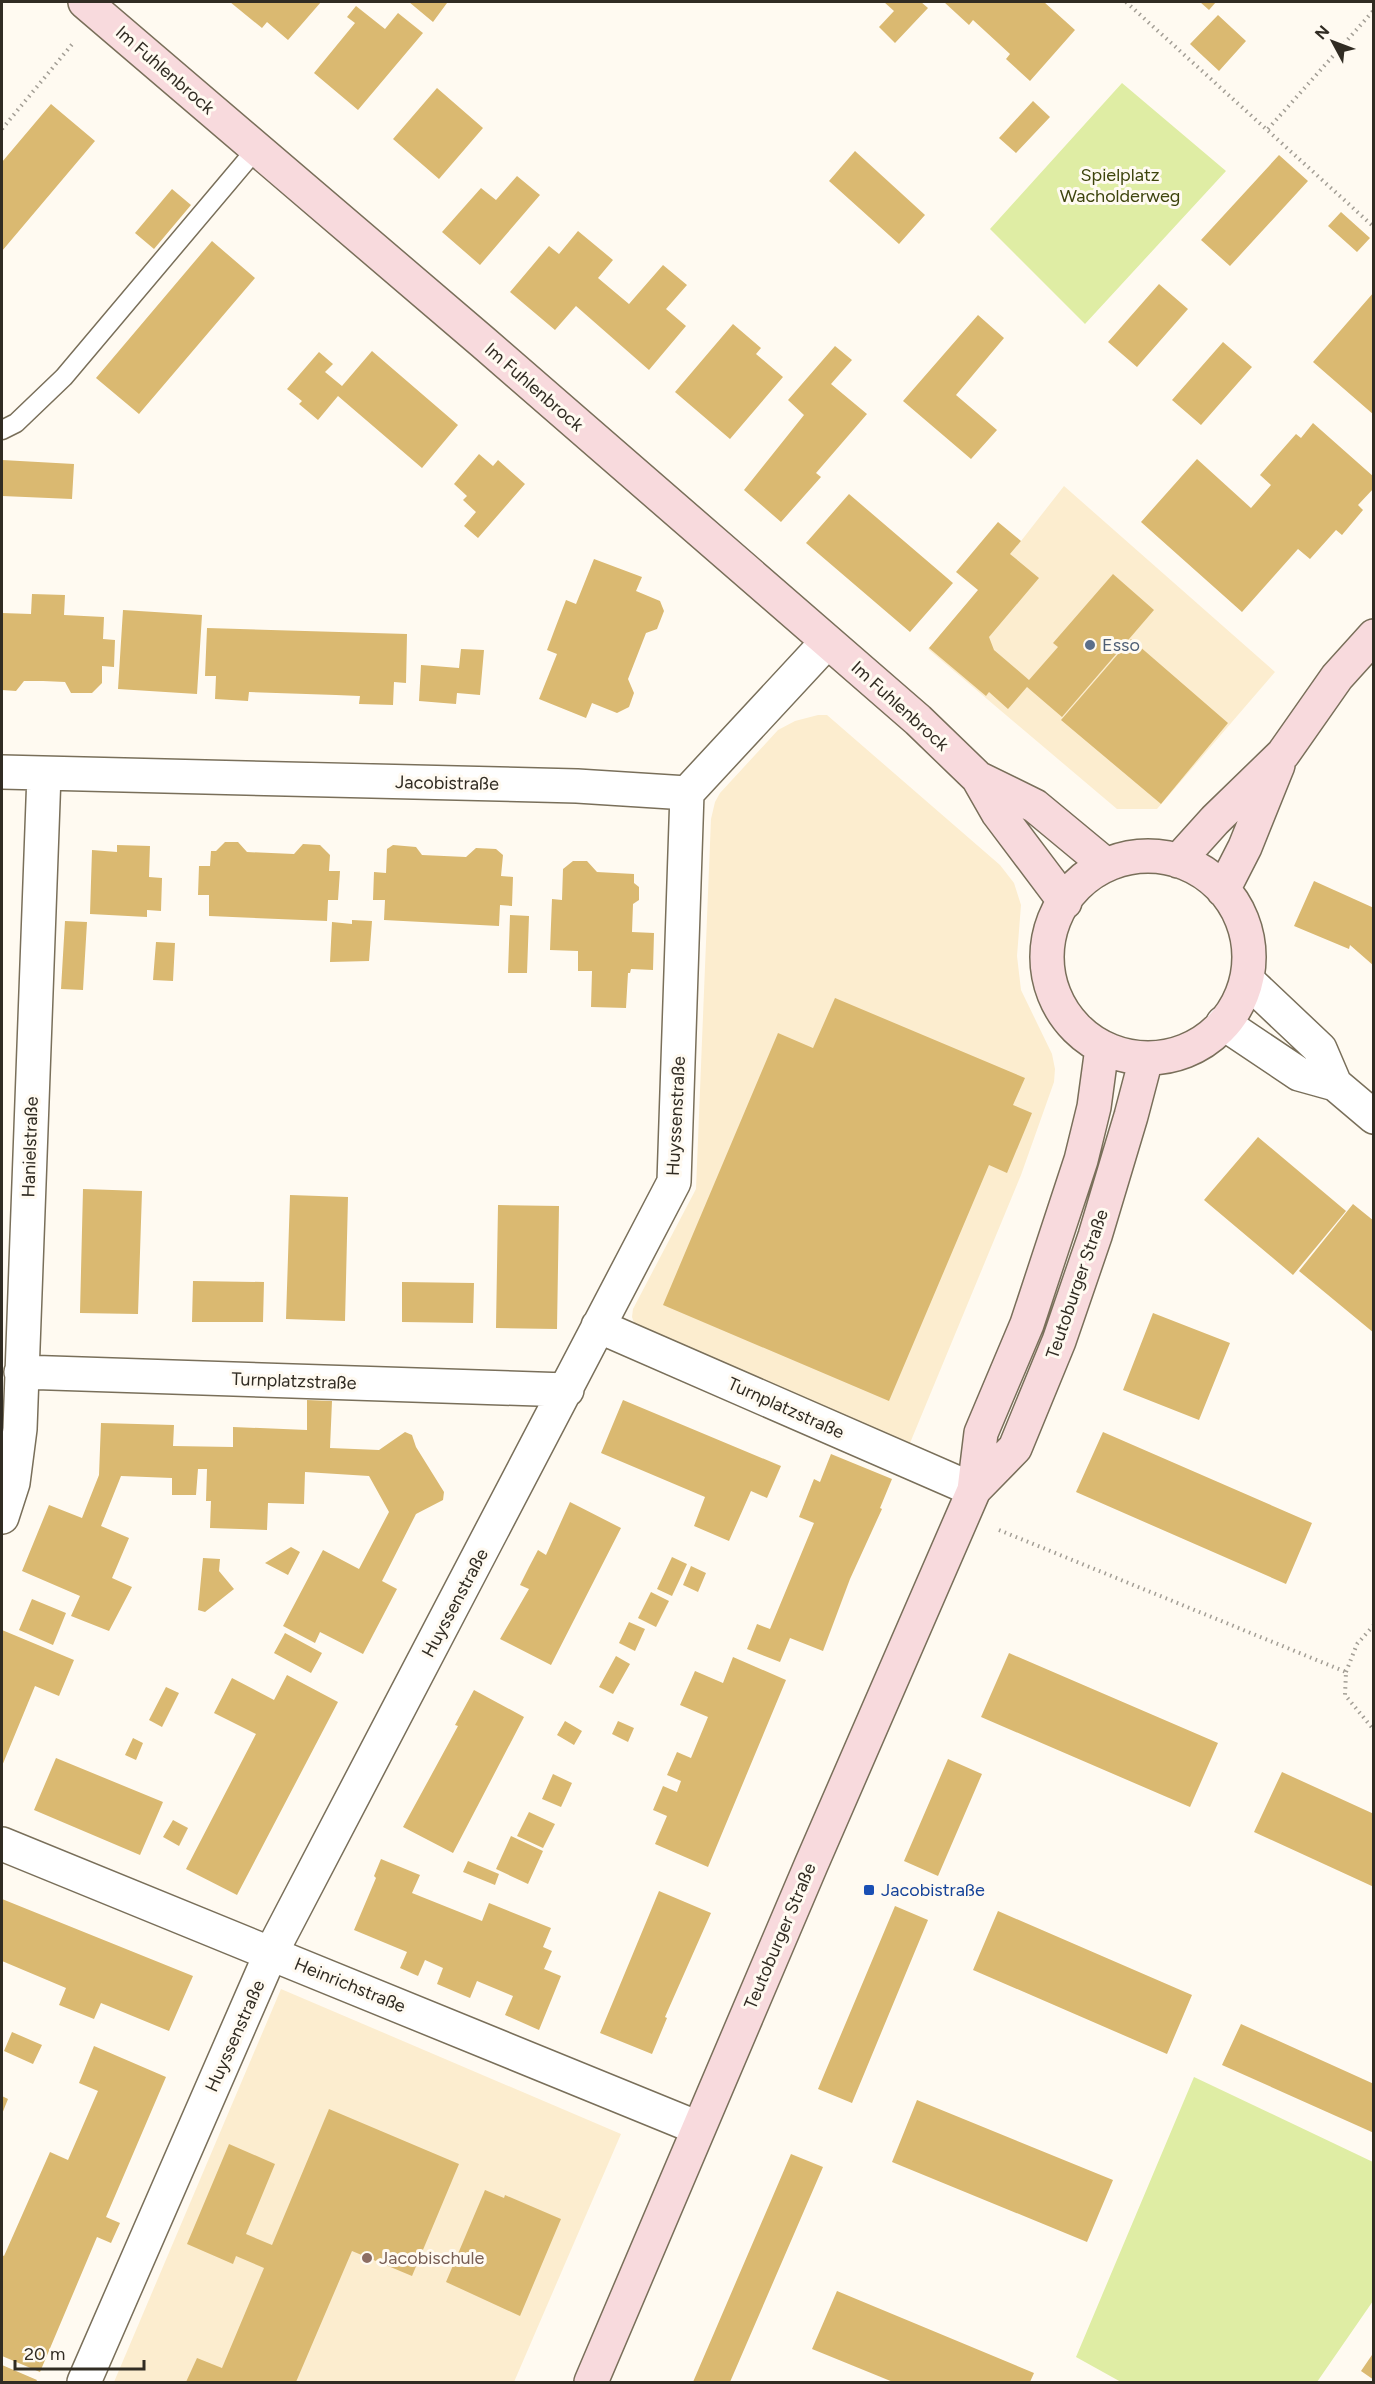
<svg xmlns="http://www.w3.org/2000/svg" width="1375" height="2384" font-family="Figtree,sans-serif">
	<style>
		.built { fill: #fcedcf }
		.green { fill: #dfeda4 }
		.building { fill: #dab971 }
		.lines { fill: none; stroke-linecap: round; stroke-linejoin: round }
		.lane-casing { stroke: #796f5a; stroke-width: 21 }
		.street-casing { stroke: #796f5a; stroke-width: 36 }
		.secondary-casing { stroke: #796f5a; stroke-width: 36 }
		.path { stroke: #a39e95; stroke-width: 4; stroke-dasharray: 1.5 4.5; stroke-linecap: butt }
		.lane { stroke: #fff; stroke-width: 18 }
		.street { stroke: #fff; stroke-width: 33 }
		.secondary { stroke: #f8dadd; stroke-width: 33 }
		.service-dot { fill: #5c6f8a; stroke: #fffaf1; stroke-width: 2 }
		.transit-dot { fill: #1a4fb4; stroke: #fffaf1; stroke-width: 2 }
		.education-dot { fill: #8d6e63; stroke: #fffaf1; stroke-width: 2 }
		.labels { text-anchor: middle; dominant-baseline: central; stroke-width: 6; stroke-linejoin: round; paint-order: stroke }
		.street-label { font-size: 18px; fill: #312c23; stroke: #fffaf1 }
		.park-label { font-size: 18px; fill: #3d440c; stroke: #fffaf1 }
		.service-label { font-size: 18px; fill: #4e5e75; stroke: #fffaf1; text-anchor: start }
		.transit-label { font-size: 18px; fill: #164399; stroke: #fffaf1; text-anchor: start }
		.education-label { font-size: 18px; fill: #785e54; stroke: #fffaf1; text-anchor: start }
	</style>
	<rect width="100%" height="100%" fill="#fffaf1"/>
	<!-- built -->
	<path class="built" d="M1064,486L1275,672L1157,809H1117L928,649L1021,541Z
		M818,715H827L1000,865L1014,883L1021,905L1017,956L1021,990L1052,1054L1055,1069L1054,1082L1021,1175L910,1443L641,1328L634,1323L632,1317L633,1309L696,1189L711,819L715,802L720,793L778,730L795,721Z
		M281,1989L621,2134L514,2382H114Z"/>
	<!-- green -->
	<path class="green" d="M1122,83L1226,171L1085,324L990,229Z
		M1194,2077L1373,2162V2301L1317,2382H1121L1076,2357Z"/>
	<!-- building -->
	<path class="building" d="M230,2H321L288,40L267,22L262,28Z
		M409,2H445L447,3L433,22Z
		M884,2H921L928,8L895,43L879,27L894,11Z
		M944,2H1044L1075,30L1030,81L1006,59L1010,54L973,20L969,25Z
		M1200,2H1216L1209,10Z
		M356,6L385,29L398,13L423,33L358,110L314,73L355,23L347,17Z
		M1218,15L1246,41L1219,71L1190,44Z
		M437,88L483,128L439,179L393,139Z
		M1033,101L1050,117L1016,153L999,138Z
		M51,104L95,141L2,251V162Z
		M855,151L925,215L899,244L829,181Z
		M1279,155L1308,181L1230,266L1201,240Z
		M517,176L540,195L480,265L442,232L481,188L496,200Z
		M172,189L191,205L154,249L135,233Z
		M1341,212L1370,238L1357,252L1328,226Z
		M578,231L613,260L598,278L629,304L663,265L687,285L666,309L686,326L649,370L576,306L555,330L510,292L549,246L559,254Z
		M212,241L255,278L139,414L96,378Z
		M1159,284L1188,309L1137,367L1108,342Z
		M1374,292V415L1313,362Z
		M978,315L1004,338L956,395L997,430L971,459L903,401Z
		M733,324L761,348L756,354L783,377L730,439L675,392Z
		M1223,342L1252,367L1201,425L1172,400Z
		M835,346L852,360L831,384L867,414L816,473L821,477L781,522L744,490L804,415L788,400Z
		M372,351L458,425L422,468L338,396L318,420L299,404L302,401L287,389L319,352L333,364L325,372L342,386Z
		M1313,423L1374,477V488L1358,505L1363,510L1342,535L1336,530L1310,559L1298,549L1242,612L1141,522L1197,459L1251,508L1271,485L1260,475L1296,434L1301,438Z
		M479,454L493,466L498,460L525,484L478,538L464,526L476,512L463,500L467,496L454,484Z
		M2,460L74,464L72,499L2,496Z
		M849,494L953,583L910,632L806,543Z
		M998,522L1021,541L1010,554L1039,578L989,637L994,650L1029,680L1058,647L1053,643L1113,574L1154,610L1062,717L1027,687L1008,709L989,692L986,696L929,648L978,590L956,572Z
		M594,559L642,577L636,591L660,601L664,611L657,629L646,633L628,679L634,693L629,707L617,713L592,703L586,718L539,699L557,654L547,650L556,626L566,600L576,604Z
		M32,594L65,595L64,615L104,617L103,639L115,640L114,667L102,666V683L92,693H71L65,682L43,681H24L16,691L2,690V613L31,614Z
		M123,610L202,615L197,694L118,689Z
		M207,628L407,634L406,683L394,682L393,705L359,704L360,696L336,695L249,692L248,701L215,699L216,676H205Z
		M1131,639L1228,723L1161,804L1061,720Z
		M461,649L484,650L480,695L457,693L456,704L419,701L421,665L459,668Z
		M225,842H238L247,852L294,854L303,844L320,845L330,855L329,871H340L338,900H328L327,921L209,916V895H198L199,866H210L211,851H216Z
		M117,845L150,846L149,877L162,878L161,911L147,910V917L90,914L92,850L117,852Z
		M393,845L416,847L422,855L466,857L476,848L496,849L503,855L501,876L513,877L512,906L500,905L499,926L384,920L385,900H373L374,872L386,873L387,849Z
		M573,861H587L597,872L634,874V883L639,887V900L633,904L632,932L654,933L653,970L631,969L630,973H628L626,1008L591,1007L592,971H578V951L550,950L552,899L562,900L563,869Z
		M1314,881L1374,908V966L1350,945L1349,949L1294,926Z
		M510,915L529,916L527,973H508Z
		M352,920L372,921L369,961L330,962L332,922L352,924Z
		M65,921L87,922L83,990L61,989Z
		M156,942L175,943L173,981L153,980Z
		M835,998L1025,1078L1013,1105L1032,1113L1007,1173L989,1165L889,1401L663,1305L778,1033L813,1048Z
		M1258,1137L1346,1211L1293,1275L1204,1200Z
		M83,1189L142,1191L138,1314L80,1313Z
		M290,1195L348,1197L345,1321L286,1319Z
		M1353,1204L1374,1221V1333L1299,1271Z
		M498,1205L559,1206L557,1329L496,1328Z
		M193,1281L264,1282L263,1322H192Z
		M402,1282L474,1283L473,1323L402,1322Z
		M1153,1313L1230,1343L1199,1420L1123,1390Z
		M307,1400L332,1401L330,1448L379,1450L405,1432L412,1435L416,1447L444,1492L443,1500L416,1514L382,1581L397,1589L363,1654L320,1632L315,1643L283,1626L323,1550L359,1569L389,1512L369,1476L305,1472L304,1504L268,1503L267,1530L210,1528L211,1501H206L207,1469H198L196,1495H172V1478L121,1476L101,1526L129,1538L112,1578L132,1587L109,1631L71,1616L80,1596L22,1571L49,1505L82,1518L99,1475L101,1423L174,1425L173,1446L233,1447V1427L307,1430Z
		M623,1400L781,1466L767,1498L751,1491L729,1541L694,1526L705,1497L601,1453Z
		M1103,1432L1312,1523L1286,1584L1076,1492Z
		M831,1454L892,1479L880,1508L882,1509L850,1579L823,1651L790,1638L780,1662L747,1649L757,1624L770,1629L814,1523L799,1517L814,1479L820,1482Z
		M570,1502L621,1528L551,1665L500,1639L529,1589L520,1585L529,1567L538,1550L546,1555Z
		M291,1547L300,1552L288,1575L265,1563Z
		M672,1557L687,1564L672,1596L657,1589Z
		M203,1558L220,1559L219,1571L234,1589L205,1612L198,1610Z
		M691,1566L706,1573L698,1592L683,1585Z
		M651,1592L669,1601L656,1627L638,1618Z
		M32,1599L66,1613L53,1645L19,1630Z
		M629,1622L645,1629L635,1651L619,1643Z
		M2,1630L74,1660L59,1696L35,1686L2,1766Z
		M285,1633L322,1653L311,1673L274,1653Z
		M1009,1653L1218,1743L1190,1807L981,1717Z
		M616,1656L630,1664L613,1694L599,1687Z
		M733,1657L786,1680L708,1867L655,1844L667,1816L653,1810L663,1786L677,1792L681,1781L667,1775L677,1752L691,1758L708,1717L680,1705L695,1671L723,1683Z
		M287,1675L338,1702L237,1895L186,1869L256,1734L214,1713L232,1678L274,1700Z
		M166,1687L179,1693L162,1727L149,1720Z
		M474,1690L524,1717L453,1853L403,1827L458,1726L455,1725Z
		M565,1721L582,1731L574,1745L557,1735Z
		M618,1721L634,1728L628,1742L612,1734Z
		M133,1738L143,1743L136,1760L125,1755Z
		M56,1758L163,1802L140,1855L34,1810Z
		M948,1759L982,1774L938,1876L904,1861Z
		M1282,1772L1374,1814V1887L1254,1832Z
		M553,1774L572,1783L561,1807L542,1799Z
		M529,1812L555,1824L543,1848L517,1836Z
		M173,1820L188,1828L179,1846L163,1837Z
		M511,1836L543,1851L528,1884L496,1869Z
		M381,1859L420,1875L412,1893L482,1921L489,1903L551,1928L543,1947L552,1951L544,1969L561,1976L539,2030L505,2015L513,1996L477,1981L470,1998L437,1984L443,1968L425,1960L418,1976L400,1968L407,1952L354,1930L376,1878L374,1876Z
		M468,1861L499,1874L495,1885L463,1872Z
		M659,1891L711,1913L665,2017L667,2018L652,2054L600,2033Z
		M2,1899L193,1976L169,2031L101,2003L94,2019L59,2005L66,1988L2,1961Z
		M895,1906L928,1920L852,2103L818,2089Z
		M998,1911L1192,1995L1167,2054L973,1970Z
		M1241,2024L1374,2084V2133L1222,2065Z
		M12,2032L42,2045L33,2064L4,2051Z
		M94,2046L166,2077L106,2217L120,2223L111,2243L97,2237L40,2372L2,2356V2255L4,2256L50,2152L68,2160L98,2091L79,2083Z
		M2,2096L8,2099L2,2114Z
		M917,2100L1113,2180L1087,2242L892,2162Z
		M329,2109L459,2164L412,2276L352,2251L296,2382H186L197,2358L222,2368L264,2268L236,2256L233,2264L187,2244L229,2144L275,2164L246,2234L272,2245Z
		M791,2154L823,2167L730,2382H693Z
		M485,2190L504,2198L505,2195L561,2219L520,2316L446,2282Z
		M837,2291L1034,2373L1030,2382H893L812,2349Z
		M1374,2352V2380L1361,2371Z
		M2,2365L37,2380L36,2382H2Z"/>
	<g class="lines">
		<!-- lane casing -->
		<g class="lane-casing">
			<path id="lane" d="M2,430L16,423L64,377L257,148"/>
		</g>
		<!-- street casing -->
		<g class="street-casing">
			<path id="street" d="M2,772L577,786L687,793
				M687,793L827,642
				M1247,980L1320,1049L1335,1084
				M1223,1023L1299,1074L1335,1084L1374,1117
				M598,1326L974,1490
				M21,1372L567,1390
				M2,1517L13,1483L20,1429L44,774
				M2,1844L698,2128
				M84,2382L271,1953L674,1182L687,793"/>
		</g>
		<!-- secondary casing -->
		<g class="secondary-casing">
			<path id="secondary" d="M85,2L484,343L918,720L978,778L998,813L1065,902
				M978,778L1035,806L1105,864
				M1047 957a101 101 0 1 1 202 0a101 101 0 1 1-202 0Z
				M1178,861L1215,820L1283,754L1337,677L1374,636
				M1223,890L1245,847L1278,765
				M974,1490L1015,1448L1059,1341L1095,1236L1131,1116L1146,1059
				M591,2382L811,1865L974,1490L981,1433L1027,1324L1081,1160L1094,1107L1102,1048"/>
		</g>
		<!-- path -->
		<path class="path" d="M1126,2L1374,227
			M2,129L74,42
			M1268,129L1374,10
			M999,1530L1346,1672L1345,1695L1374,1730
			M1346,1672L1357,1644L1374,1625"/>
		<!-- lane -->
		<use href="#lane" class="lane"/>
		<!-- street -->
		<use href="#street" class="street"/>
		<!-- secondary -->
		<use href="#secondary" class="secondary"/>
	</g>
	<!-- markers -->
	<circle class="service-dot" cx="1090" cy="645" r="6"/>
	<rect class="transit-dot" x="863" y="1884" width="12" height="12" rx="3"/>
	<circle class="education-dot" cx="367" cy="2258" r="6"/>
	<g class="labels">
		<!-- street labels -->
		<g class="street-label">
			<text transform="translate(165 70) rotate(41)">Im Fuhlenbrock</text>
			<text transform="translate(534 387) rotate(41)">Im Fuhlenbrock</text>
			<text transform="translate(900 706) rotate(42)">Im Fuhlenbrock</text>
			<text transform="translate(447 783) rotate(1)">Jacobistraße</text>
			<text transform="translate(676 1116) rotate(-87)">Huyssenstraße</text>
			<text transform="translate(30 1147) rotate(-88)">Hanielstraße</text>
			<text transform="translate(1077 1284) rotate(-71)">Teutoburger Straße</text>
			<text transform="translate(294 1381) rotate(2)">Turnplatzstraße</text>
			<text transform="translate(786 1408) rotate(24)">Turnplatzstraße</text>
			<text transform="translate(455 1603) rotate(-62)">Huyssenstraße</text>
			<text transform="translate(780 1936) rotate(-67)">Teutoburger Straße</text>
			<text transform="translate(350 1985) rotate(22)">Heinrichstraße</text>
			<text transform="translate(235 2036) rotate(-66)">Huyssenstraße</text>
		</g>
		<!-- park labels -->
		<g class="park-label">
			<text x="1120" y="175">Spielplatz<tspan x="1120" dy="21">Wacholderweg</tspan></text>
		</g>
		<!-- service labels -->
		<g class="service-label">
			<text x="1102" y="645">Esso</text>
		</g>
		<!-- transit labels -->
		<g class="transit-label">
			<text x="881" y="1890">Jacobistraße</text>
		</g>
		<!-- education labels -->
		<g class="education-label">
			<text x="379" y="2258">Jacobischule</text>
		</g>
	</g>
	<!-- border -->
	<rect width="1375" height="2384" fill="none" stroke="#312c23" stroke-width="6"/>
	<!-- north arrow -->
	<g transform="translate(1333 42) rotate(311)" stroke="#fffaf1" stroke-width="4.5" paint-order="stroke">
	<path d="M0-4.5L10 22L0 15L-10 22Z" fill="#312c23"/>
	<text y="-9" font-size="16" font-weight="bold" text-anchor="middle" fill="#312c23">N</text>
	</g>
	<!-- scale -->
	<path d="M15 2360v9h129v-9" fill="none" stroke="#312c23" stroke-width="3"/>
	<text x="24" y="2360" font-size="18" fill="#312c23" stroke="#fffaf1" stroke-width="4.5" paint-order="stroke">20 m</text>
</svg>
